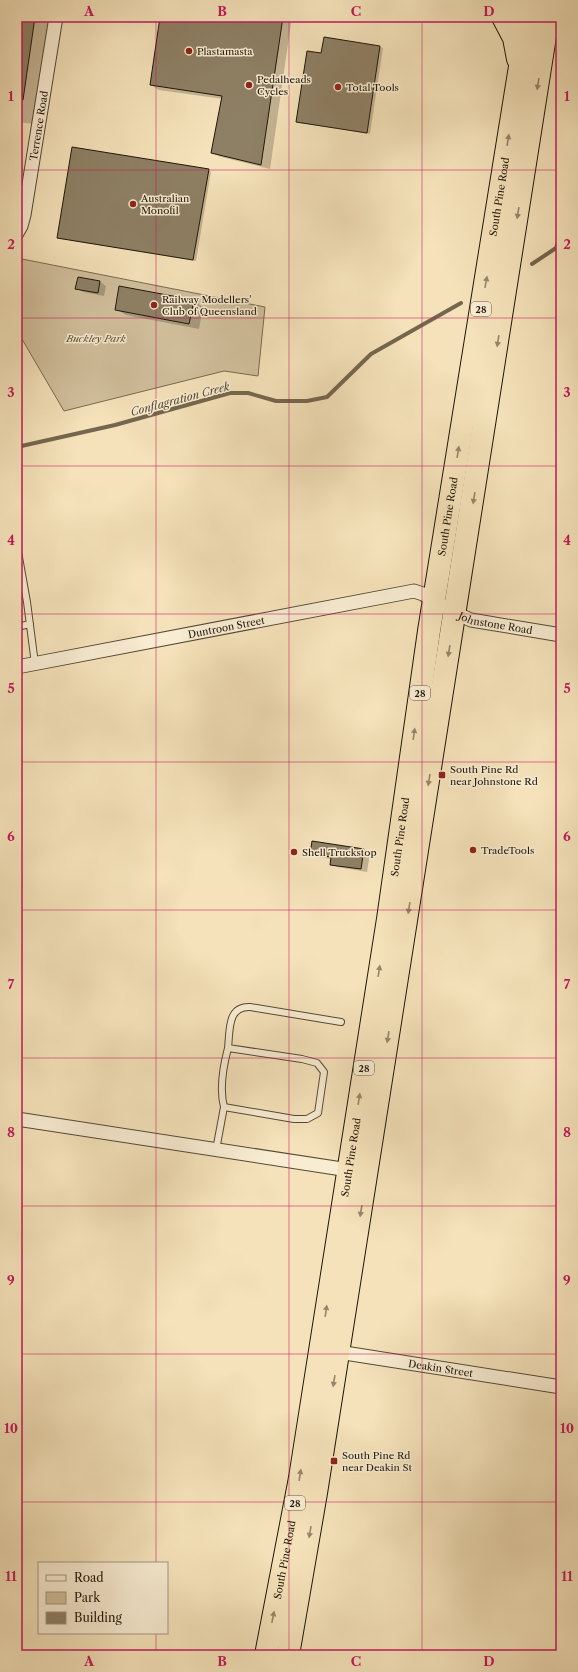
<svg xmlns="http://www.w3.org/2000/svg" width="578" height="1672" font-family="'Libre Caslon Text',serif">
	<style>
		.park { fill: #d1bf9c; stroke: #786a52 }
		.shadow { fill: #0003 }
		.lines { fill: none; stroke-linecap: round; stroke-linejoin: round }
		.stream { stroke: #74674e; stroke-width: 4 }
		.building { fill: #8e8065; stroke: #1f1608 }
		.lane-casing { stroke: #544934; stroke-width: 8 }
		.street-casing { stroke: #544934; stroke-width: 15 }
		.highway-casing { stroke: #1f1608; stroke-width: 24 }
		.lane { stroke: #f8ecd2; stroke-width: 6 }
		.street { stroke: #f8ecd2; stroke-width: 13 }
		.highway { stroke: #f5e2ba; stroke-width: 22 }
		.oneway { fill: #95866a }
		.grid { fill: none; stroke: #c2185b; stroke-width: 1; stroke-opacity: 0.55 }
		.poi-dot { fill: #8f2418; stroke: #f8ecd2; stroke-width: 1.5 }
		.labels { text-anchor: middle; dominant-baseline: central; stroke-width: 3; stroke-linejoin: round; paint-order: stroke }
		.shield { fill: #f8ecd2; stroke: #605645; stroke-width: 1 }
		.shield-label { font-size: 9px; font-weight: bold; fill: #1f1608 }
		.poi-label { font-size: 10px; fill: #1f1608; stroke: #f8ecd2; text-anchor: start }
		.street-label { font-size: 10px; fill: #1f1608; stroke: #f8ecd2 }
		.park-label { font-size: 10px; font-style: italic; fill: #5d513c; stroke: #f8ecd2 }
		.water-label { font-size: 11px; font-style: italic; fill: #574c37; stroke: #f8ecd2 }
		.neatline { fill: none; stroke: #c2185b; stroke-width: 1.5 }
		.grid-label { font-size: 13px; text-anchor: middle; font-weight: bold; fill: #c2185b }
	</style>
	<rect width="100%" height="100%" fill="#f5e2ba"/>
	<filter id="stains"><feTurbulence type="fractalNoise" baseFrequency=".005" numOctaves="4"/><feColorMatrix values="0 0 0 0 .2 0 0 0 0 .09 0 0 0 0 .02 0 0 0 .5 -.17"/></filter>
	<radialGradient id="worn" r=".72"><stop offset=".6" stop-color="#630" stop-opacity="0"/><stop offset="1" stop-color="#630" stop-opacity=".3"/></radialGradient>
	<!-- park -->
	<path class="park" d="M22,259L265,307L258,376L224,371L64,411L19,334H17V262Z"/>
	<!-- shadow -->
	<path class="shadow" d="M17,17H50L34,124L17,122Z
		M161,17H272L283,19L291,23L270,169L221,157L212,153L223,99L159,90L151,85Z
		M325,38L380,47L383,48L370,134L300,123L297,121L322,54Z
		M208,170L211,172L196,261L61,239L58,237Z
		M100,282L106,286L104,296L83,292L76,288Z
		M193,301L203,307L199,329L126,315L116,309Z
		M313,842L364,850L370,853L367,872L337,867L331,864L332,859L317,857L311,854Z"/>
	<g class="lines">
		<!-- stream -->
		<path class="stream" d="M532,264L556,248L561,234
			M17,447L115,425L230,393H248L276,401H307L327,397L371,354L461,303"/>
	</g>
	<!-- building -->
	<path class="building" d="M17,17H35L23,100H17Z
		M160,17H283L261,165L211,153L222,96L150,85Z
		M324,37L380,46L367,133L296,122L307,51L321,53Z
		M72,147L209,169L193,260L57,238Z
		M78,277L100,281L98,293L75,289Z
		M119,286L194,300L189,324L115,310Z
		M312,841L364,849L361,869L330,865L331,857L310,854Z"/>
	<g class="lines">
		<!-- lane casing -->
		<g class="lane-casing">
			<path id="lane" d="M17,546L27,602L35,664
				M17,627L30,624
				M224,1107C219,1088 223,1067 228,1048
				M216,1150L224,1107L294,1119H307L318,1113L324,1072L317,1063L302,1059L228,1048C230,1031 227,1006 250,1007L341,1022"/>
		</g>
		<!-- street casing -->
		<g class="street-casing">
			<g id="street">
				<path id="s1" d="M17,233L21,226L24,215L56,17"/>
				<path id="s2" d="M17,667L414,591L423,594L455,613L471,620L561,635"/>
				<path d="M17,1119L355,1171"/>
				<path id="s3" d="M332,1351L561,1387"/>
			</g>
		</g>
		<!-- highway casing -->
		<g class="highway-casing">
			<g id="highway">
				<path d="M503,17L514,38L518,59"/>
				<path id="s4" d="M266,1655L300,1478L388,919L429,631L528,17"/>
				<path d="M288,1655L316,1493L548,17"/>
			</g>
		</g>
		<!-- lane -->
		<use href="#lane" class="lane"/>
		<!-- street -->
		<use href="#street" class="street"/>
		<!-- highway -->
		<use href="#highway" class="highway"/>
	</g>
	<!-- one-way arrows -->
	<defs><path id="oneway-solid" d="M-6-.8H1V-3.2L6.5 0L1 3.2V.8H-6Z"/></defs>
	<g class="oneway">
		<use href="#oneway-solid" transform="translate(538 84) rotate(99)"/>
		<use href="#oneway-solid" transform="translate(508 140) rotate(-81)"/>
		<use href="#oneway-solid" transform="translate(518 213) rotate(99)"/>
		<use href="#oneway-solid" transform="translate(486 282) rotate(-80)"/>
		<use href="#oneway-solid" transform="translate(498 341) rotate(99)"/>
		<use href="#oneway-solid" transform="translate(458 452) rotate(-81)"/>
		<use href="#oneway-solid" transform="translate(474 498) rotate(99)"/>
		<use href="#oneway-solid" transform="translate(449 651) rotate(99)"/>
		<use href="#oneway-solid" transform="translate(414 734) rotate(-82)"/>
		<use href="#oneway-solid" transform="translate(429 780) rotate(99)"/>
		<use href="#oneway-solid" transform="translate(409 908) rotate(99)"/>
		<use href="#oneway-solid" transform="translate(379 971) rotate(-81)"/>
		<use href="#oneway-solid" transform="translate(388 1037) rotate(99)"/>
		<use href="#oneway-solid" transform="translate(359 1099) rotate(-81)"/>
		<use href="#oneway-solid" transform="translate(361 1211) rotate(99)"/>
		<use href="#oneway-solid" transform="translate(326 1311) rotate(-82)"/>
		<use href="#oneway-solid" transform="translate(334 1381) rotate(99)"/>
		<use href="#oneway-solid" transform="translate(300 1475) rotate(-81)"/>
		<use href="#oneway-solid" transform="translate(310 1532) rotate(100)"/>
		<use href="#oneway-solid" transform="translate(273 1617) rotate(-79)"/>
	</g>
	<!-- grid -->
	<path class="grid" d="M156,17V1563M289,17V1655M422,17V1655M17,170H561M17,318H561M17,466H561M17,614H561M17,762H561M17,910H561M17,1058H561M17,1206H561M17,1354H561M17,1502H561M156,1633V1655"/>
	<!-- markers -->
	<g class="poi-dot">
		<circle cx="189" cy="51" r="4"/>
		<circle cx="249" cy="85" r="4"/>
		<circle cx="338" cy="87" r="4"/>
		<circle cx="133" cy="204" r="4"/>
		<circle cx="154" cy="305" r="4"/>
		<rect x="438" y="771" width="8" height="8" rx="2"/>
		<circle cx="473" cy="850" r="4"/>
		<circle cx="294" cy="852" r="4"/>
		<rect x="330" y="1457" width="8" height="8" rx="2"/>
	</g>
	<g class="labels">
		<!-- shield labels -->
		<g class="shield">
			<rect x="471" y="302" width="20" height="14" rx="3"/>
			<rect x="410" y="686" width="20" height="14" rx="3"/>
			<rect x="354" y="1061" width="20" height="14" rx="3"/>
			<rect x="285" y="1496" width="20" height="14" rx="3"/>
		</g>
		<g class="shield-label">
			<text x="481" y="309">28</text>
			<text x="420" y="693">28</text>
			<text x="364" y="1068">28</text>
			<text x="295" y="1503">28</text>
		</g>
		<!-- poi labels -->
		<g class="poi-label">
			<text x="197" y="51">Plastamasta</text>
			<text x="257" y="79">Pedalheads<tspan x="257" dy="12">Cycles</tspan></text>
			<text x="346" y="87">Total Tools</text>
			<text x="141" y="198">Australian<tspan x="141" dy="12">Monofil</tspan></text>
			<text x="162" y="299">Railway Modellers'<tspan x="162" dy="12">Club of Queensland</tspan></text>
			<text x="450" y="769">South Pine Rd<tspan x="450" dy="12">near Johnstone Rd</tspan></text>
			<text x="481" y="850">TradeTools</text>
			<text x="302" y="852">Shell Truckstop</text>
			<text x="342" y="1455">South Pine Rd<tspan x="342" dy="12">near Deakin St</tspan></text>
		</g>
		<!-- street labels -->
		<g class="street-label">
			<text stroke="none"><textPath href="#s1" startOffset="110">Terrence Road</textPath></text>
			<text stroke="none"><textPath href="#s4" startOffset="1477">South Pine Road</textPath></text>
			<text stroke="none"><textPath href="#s4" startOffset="1153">South Pine Road</textPath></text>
			<text stroke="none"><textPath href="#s2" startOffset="493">Johnstone Road</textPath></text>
			<text stroke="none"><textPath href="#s2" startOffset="213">Duntroon Street</textPath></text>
			<text stroke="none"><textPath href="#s4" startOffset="829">South Pine Road</textPath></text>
			<text stroke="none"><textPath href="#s4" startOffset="505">South Pine Road</textPath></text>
			<text stroke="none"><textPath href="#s3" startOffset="110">Deakin Street</textPath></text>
			<text stroke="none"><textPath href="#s4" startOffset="97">South Pine Road</textPath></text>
		</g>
		<!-- park labels -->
		<g class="park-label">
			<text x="96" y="338">Buckley Park</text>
		</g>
		<!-- water labels -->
		<g class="water-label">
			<text transform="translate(180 399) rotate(-15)">Conflagration Creek</text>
		</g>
	</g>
	<!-- margin -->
	<rect width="578" height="1672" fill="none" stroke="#f5e2ba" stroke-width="44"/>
	<!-- legend -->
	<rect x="38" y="1562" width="130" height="72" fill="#f8ecd2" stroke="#a19681"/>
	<rect x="46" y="1575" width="20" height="6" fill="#f8ecd2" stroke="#a19681"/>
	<text x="74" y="1582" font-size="12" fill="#1f1608">Road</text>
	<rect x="46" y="1592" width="20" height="12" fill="#d1bf9c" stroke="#a19681"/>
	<text x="74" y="1602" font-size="12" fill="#1f1608">Park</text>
	<rect x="46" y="1612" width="20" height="12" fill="#8e8065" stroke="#a19681"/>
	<text x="74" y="1622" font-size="12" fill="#1f1608">Building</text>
	<rect x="22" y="22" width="534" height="1628" class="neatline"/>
	<g class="grid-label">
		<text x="89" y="16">A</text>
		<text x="222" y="16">B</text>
		<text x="356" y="16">C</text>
		<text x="489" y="16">D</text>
		<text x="11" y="101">1</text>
		<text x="567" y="101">1</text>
		<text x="11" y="249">2</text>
		<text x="567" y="249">2</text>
		<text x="11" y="397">3</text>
		<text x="567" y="397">3</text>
		<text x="11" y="545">4</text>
		<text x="567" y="545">4</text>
		<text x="11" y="693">5</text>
		<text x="567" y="693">5</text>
		<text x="11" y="841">6</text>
		<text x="567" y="841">6</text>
		<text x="11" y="989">7</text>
		<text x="567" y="989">7</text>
		<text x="11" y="1137">8</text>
		<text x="567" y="1137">8</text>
		<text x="11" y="1285">9</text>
		<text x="567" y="1285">9</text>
		<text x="11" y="1433">10</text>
		<text x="567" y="1433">10</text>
		<text x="11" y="1581">11</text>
		<text x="567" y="1581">11</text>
		<text x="89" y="1666">A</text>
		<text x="222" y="1666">B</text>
		<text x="356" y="1666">C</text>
		<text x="489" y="1666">D</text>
	</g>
	<rect width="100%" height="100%" filter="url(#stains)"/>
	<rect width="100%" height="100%" fill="url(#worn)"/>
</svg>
